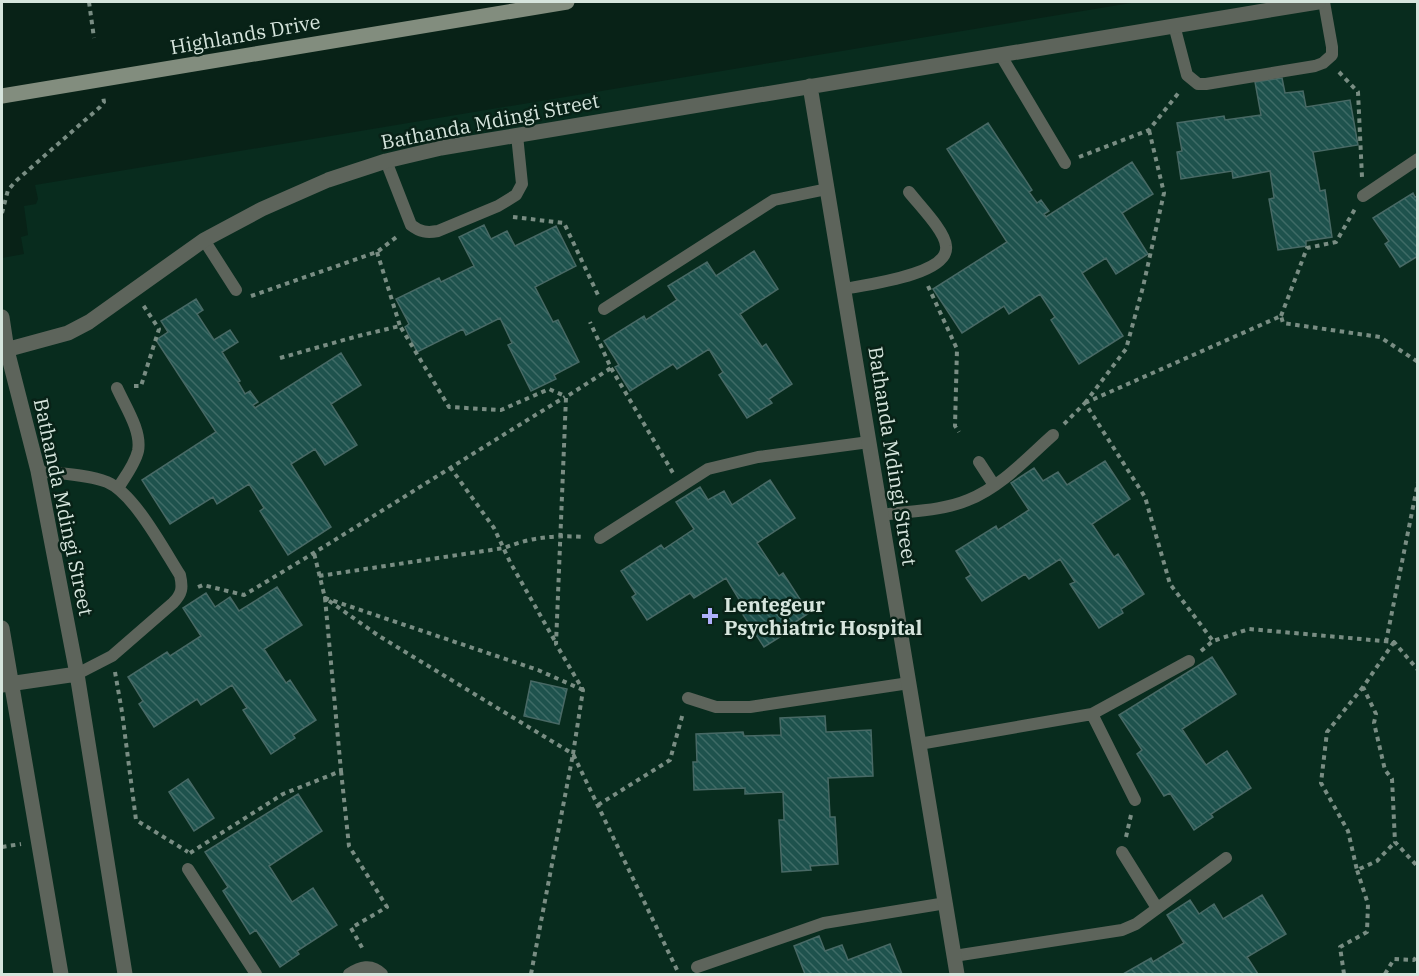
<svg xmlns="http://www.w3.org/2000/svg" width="1419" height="976" font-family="'IBM Plex Serif',serif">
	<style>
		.built { fill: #082c1e }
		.building { fill: url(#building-back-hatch); stroke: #486965; stroke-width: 1.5 }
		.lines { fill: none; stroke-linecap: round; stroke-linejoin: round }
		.path { stroke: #798d83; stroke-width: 4; stroke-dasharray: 4.5 4.5; stroke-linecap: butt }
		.service { stroke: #5d645b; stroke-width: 12 }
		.minor { stroke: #5d645b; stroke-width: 15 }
		.secondary { stroke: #828d7e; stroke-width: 15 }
		.poi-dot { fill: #afaefa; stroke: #082217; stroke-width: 2 }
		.labels { text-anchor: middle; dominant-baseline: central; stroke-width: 5; stroke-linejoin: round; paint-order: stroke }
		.street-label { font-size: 20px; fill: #d6e5dd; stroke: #082217 }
		.poi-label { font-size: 20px; font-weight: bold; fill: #d6e5dd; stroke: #082217; text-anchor: start }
	</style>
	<defs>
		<pattern id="building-back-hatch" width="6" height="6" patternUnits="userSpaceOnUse" patternTransform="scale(1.5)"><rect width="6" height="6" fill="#1e524d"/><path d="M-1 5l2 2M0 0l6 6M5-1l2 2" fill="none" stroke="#3e6b66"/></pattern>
	</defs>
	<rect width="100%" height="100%" fill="#082217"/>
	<!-- built -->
	<path class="built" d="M1137,2H1417V974H2V258L24,254L21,237L28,235L24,206L36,204L38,199L35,185Z"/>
	<!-- building -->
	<path class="building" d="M1282,78L1285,93L1303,91L1306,107L1350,100L1358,145L1313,152L1320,191L1325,190L1332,237L1306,241V246L1278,250L1269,199L1274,198L1270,171L1233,178L1232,171L1181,179L1177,152L1182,151L1177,123L1224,116L1225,120L1261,115L1255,82Z
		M988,123L1032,190L1029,192L1037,203L1041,200L1049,211L1044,214L1046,217L1132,162L1153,194L1122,213L1148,254L1116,274L1106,258L1082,273L1123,336L1079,364L1051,320L1055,317L1040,294L1009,314L1004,306L962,333L933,289L1007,242L947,149Z
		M1413,193L1415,197L1418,196V256L1400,267L1385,244L1389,241L1373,218Z
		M484,225L491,239L507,231L515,246L556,226L576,266L535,287L553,322L558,320L579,362L554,375L556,379L531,391L508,345L512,343L500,318L466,335L463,329L417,352L405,327L409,324L396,299L439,278L441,282L474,266L459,237Z
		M754,251L778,289L740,314L762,347L766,344L792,384L769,399L772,403L747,418L719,375L723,372L709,349L677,369L673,364L630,391L615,367L619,365L604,341L644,316L646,320L677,300L668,286L707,262L716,276Z
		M196,299L203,310L197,314L214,340L230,330L238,342L222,352L240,381L238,382L245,394L250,391L258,402L253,405L255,408L341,353L361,385L331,404L357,445L325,465L315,449L291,464L331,527L288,555L260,511L264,508L249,484L217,504L213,497L170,524L142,480L216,432L156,340L168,332L161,321Z
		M1105,461L1130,499L1092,524L1114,557L1118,554L1144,594L1121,609L1123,613L1099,628L1070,584L1075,582L1060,559L1029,579L1025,574L982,601L966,578L971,575L956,551L996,526L998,530L1029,510L1011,483L1034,468L1043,481L1058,472L1067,485Z
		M770,480L795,518L757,543L779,576L783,573L809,613L786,628L788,632L764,647L736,604L740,601L726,578L694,598L690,593L647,620L632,597L636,594L621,571L661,545L664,549L694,529L676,502L700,487L708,500L724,491L732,505Z
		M277,587L302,625L264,649L286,683L290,680L316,720L293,735L295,738L271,754L243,710L247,708L232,685L201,705L197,699L154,727L139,704L143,701L128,677L167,652L170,656L201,636L183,608L206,593L215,607L230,597L239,611Z
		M1212,657L1236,694L1182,729L1206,765L1227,751L1251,788L1211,814L1213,817L1194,830L1170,793L1164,796L1139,757L1137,754L1142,750L1119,715Z
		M531,681L567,689L559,724L524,716Z
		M825,716L826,732L871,730L873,776L828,778L830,817H835L838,864L810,866L811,870L782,872L779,820H784L783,792L745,794V788L694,790L693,762H697L696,734L743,732L744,736L781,735L780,718Z
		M188,779L214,818L194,831L169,792Z
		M298,794L322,831L269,866L292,902L313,888L337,925L297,951L299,954L280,967L256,930L250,934L225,894L223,891L228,887L205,852Z
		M1262,895L1286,934L1247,957L1258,974H1123L1151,958L1153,962L1184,943L1167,915L1190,900L1199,914L1214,904L1223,919Z
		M819,936L825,951L842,945L848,960L890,944L902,974H805L794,946Z"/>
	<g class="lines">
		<!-- path -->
		<path class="path" d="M89,2L94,38
			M1339,72L1358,92L1362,177
			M1079,157L1149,130L1180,91
			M2,213L8,190L17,180L100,107L104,102L103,96
			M513,217L564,223L598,295
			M377,252L400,326
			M928,286L957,349L955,426L959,432
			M251,296L377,252L399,235
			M1281,316L1307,248L1336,242L1355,209
			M280,358L358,336L400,326L449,407L501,410L549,389L565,396
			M611,368L673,473
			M134,386H141L159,329L143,305
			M1085,403L1281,316L1283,323L1380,337L1418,362
			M1085,403L1126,349L1143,287L1164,193L1149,130
			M1064,424L1085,403L1145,497L1170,584L1213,641
			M450,467L494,528L510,562L556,643
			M319,576L504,548C532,537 554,535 585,537
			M198,587L203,585L244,595C352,531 458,462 565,397
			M1386,642L1418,482
			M1394,642L1363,687L1376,714L1374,723L1385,770L1392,779L1395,842L1418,867
			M1201,651L1213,641L1249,629L1394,642L1418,670
			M115,672L122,712L136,820L188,852
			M1363,687L1327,732L1321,783L1348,831L1357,870L1377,861L1395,842
			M583,690L538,670L325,598L379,636L573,754L583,690L556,644L566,397L611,368L590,322
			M341,771L349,846L387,907L351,928L364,951
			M598,805L670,760L683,713
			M1126,837L1131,815
			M2,847L21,844
			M190,853L283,794L341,771L325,598L314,553
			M1418,935V937
			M531,974L573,754L679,974
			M1344,974L1340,947L1367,932L1368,904L1357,870
			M1385,974L1394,959L1414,960L1418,954"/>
		<!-- service -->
		<path class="service" d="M1174,25L1187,75L1198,84H1206L1315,66L1323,63L1332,55V47L1324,2
			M1000,54L1065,163
			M386,161L411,225C420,232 427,233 438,231L498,206L516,195L522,184L517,135
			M1363,196L1418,159
			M204,240L236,290
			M844,289C864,285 950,275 946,246C945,231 919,205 909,192
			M604,309L774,200L827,189
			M117,388C125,406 142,431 138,451C135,464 125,477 118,488
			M979,462L994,485
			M38,471C60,474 86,474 107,482C134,493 164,550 180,575C183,588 182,594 173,603L112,656L77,674
			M881,515C909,511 942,511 968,500C1001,487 1027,458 1053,435
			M600,538L708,469L758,457L869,442
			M688,698L716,707H750L909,683
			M1092,714L1189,661
			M919,744L1092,714L1135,800
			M1122,852L1157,908
			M188,869L256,974
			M954,956L1122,930L1136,924L1226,858
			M697,967L824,923L946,903
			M349,974C360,967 371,963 382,974"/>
		<!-- minor -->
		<path class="minor" d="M810,86L957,974
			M2,317L7,350L38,471L77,674L125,974
			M2,351L68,333L89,322L204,240L262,209L328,180L386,161L441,148L1318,2
			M2,628L61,974
			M2,685L77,674"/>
		<!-- secondary -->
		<path class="secondary" d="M2,96L567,2"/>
	</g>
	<!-- markers -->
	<path class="poi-dot" d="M707 607h6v6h6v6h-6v6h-6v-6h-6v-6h6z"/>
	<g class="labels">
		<!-- street labels -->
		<g class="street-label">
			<text transform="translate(245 34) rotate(-10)">Highlands Drive</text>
			<text transform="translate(490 121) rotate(-11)">Bathanda Mdingi Street</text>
			<text transform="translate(893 456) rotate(81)">Bathanda Mdingi Street</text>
			<text transform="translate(64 507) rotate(78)">Bathanda Mdingi Street</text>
		</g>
		<!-- poi labels -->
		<g class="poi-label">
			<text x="724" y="604">Lentegeur<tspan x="724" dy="23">Psychiatric Hospital</tspan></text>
		</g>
	</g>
	<!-- border -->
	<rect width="1419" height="976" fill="none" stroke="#d6e5dd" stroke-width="6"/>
</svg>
